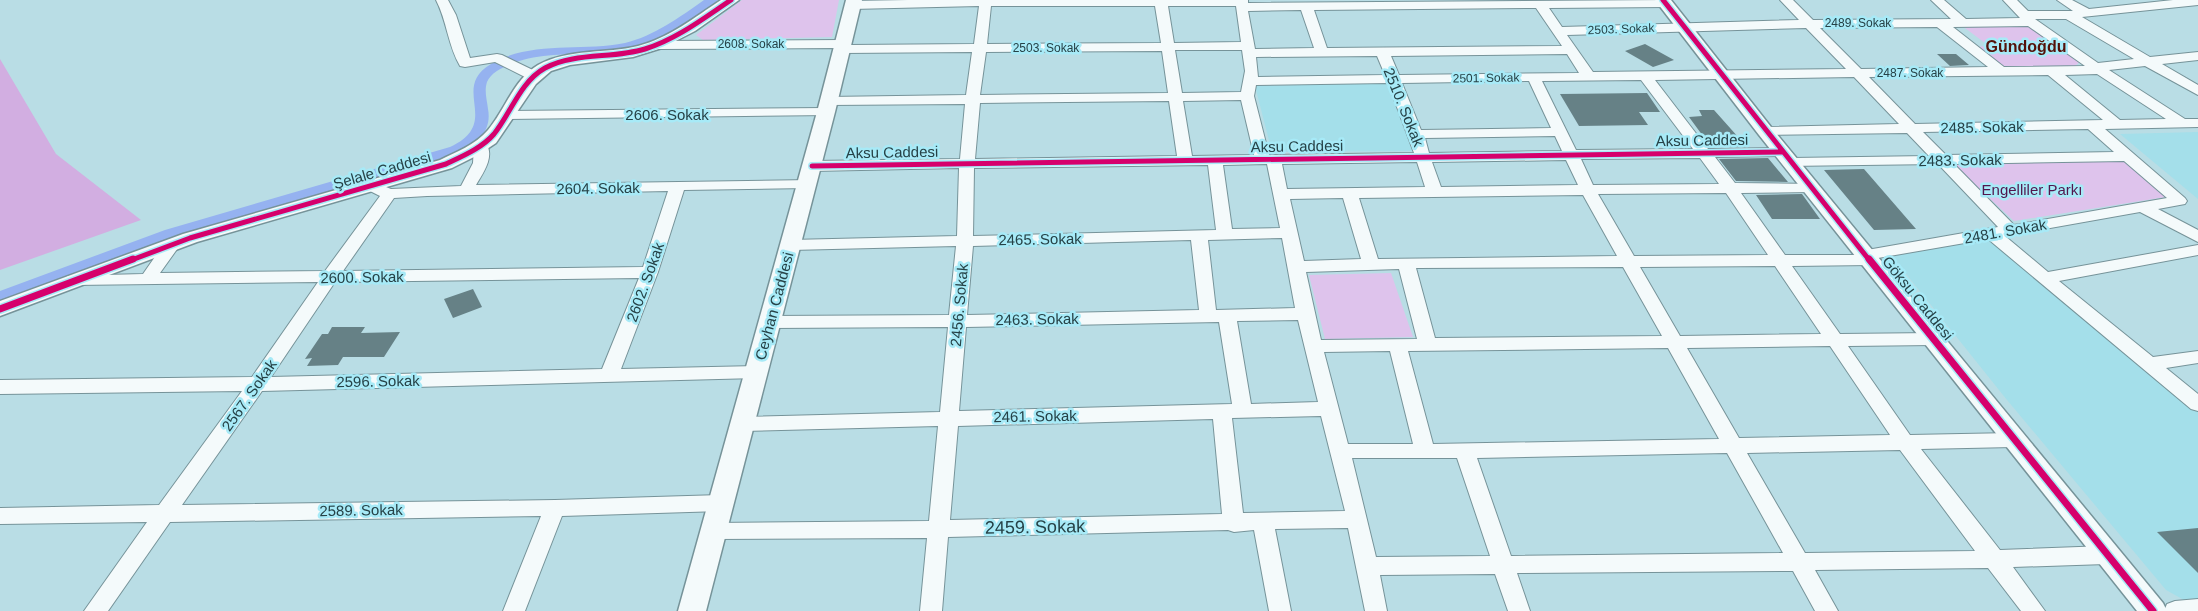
<svg xmlns="http://www.w3.org/2000/svg" width="2198" height="611" font-family="Helvetica,sans-serif">
	<style>
		.built { fill: #a4dfea }
		.green { fill: #dec3ec }
		.forest { fill: #d2aee1 }
		.lines { fill: none; stroke-linecap: round; stroke-linejoin: round }
		.canal { fill: #95b2f0; fill-rule: evenodd }
		.building { fill: #668186 }
		.minor-casing { stroke: #769399; stroke-width: 2 }
		.tertiary-casing { stroke: #769399; stroke-width: 3 }
		.minor { fill: #f4fafb; fill-rule: evenodd }
		.tertiary { fill: #f4fafb; fill-rule: evenodd }
		.cycleway-far1-casing { stroke: #a7eaf7; stroke-width: 8 }
		.cycleway-casing { stroke: #a7eaf7; stroke-width: 10 }
		.cycleway-far1 { stroke: #d6006c; stroke-width: 5 }
		.cycleway { stroke: #d6006c; stroke-width: 7 }
		.labels { text-anchor: middle; dominant-baseline: central; stroke-width: 5; stroke-linejoin: round; paint-order: stroke }
		.far-street-label { font-size: 12px; fill: #264247; stroke: #a7eaf7 }
		.street-label { font-size: 15px; fill: #264247; stroke: #a7eaf7 }
		.park-label { font-size: 15px; fill: #51164d; stroke: #a7eaf7 }
		.far-district-label { font-size: 16px; font-weight: bold; fill: #541109; stroke: #a7eaf7 }
		.near-street-label { font-size: 18px; fill: #264247; stroke: #a7eaf7 }
	</style>
	<rect width="100%" height="100%" fill="#b9dde5"/>
	<!-- built -->
	<path class="built" d="M1387,83L1415,151L1272,152L1255,86Z
		M2198,132V199L2120,134Z
		M1986,238L2198,411V599L2184,600L2166,590L2007,400L1891,255Z"/>
	<!-- green -->
	<path class="green" d="M742,0H839L832,37L703,40L696,35Z
		M1961,25H2030L2081,61L2075,66L2001,68L1975,47L1989,46Z
		M2126,160L2166,197L2014,221L1951,163Z
		M1391,273L1413,337L1325,339L1309,275Z"/>
	<!-- forest -->
	<path class="forest" d="M0,59L56,154L141,220L0,270Z"/>
	<g class="lines">
		<!-- canal -->
		<path class="canal" d="M704,0H718C710,9 697,16 687,23C658,41 628,51 594,53C568,55 539,53 514,63C505,66 491,72 487,82C484,91 487,100 488,109C492,130 478,144 460,153L175,236L0,302V291L165,230L450,147C503,122 449,89 491,64C532,40 581,52 625,43C654,36 680,17 704,0Z"/>
	</g>
	<!-- building -->
	<path class="building" d="M1645,44L1674,60L1653,67L1625,51Z
		M1937,54H1956L1969,65L1950,66Z
		M1647,93L1660,112H1639L1648,125L1579,126L1560,94Z
		M1699,110H1714L1747,147H1711L1689,117L1702,116Z
		M1768,158L1788,182L1736,181L1719,159Z
		M1864,169L1916,229L1874,230L1824,170Z
		M1802,194L1820,219H1772L1756,195Z
		M473,289L482,307L453,318L444,299Z
		M332,327H365L361,333L400,332L384,357H343L338,365L307,366L312,358L305,359L322,334H328Z
		M2198,528V573L2157,532Z"/>
	<g class="lines">
		<!-- minor casing -->
		<g class="minor-casing">
			<path id="minor" d="M436,0H448L456,15L470,58L497,54L502,55L539,73L541,76L539,79H529L495,62L465,67L460,66C448,46 447,21 436,0Z
				M908,0H1248V3L1669,0L1672,3L1666,7L1549,8L1562,27L1799,20L1780,0H1793L1813,20L1951,19L1931,0H1944L1966,19L2020,18L2003,0H2017L2028,11H2073L2057,0H2072L2089,9L2173,0H2198V5L2082,17L2150,57L2198,52V60L2162,64L2198,85V95L2145,66L2109,70L2185,119H2198V127L2105,129L2185,198L2187,201L2185,204L2158,209L2198,230V242L2140,212L2005,236L2048,272L2198,245V255L2059,281L2153,357L2198,351V363L2166,368L2198,394V411L2191,409L1988,239L1878,258L1877,264L1871,265L1792,266L1840,334L1934,333L1940,335L1943,339L1940,343L1934,345L1848,346L1910,435L2013,433L2020,435L2023,440L2020,445L2013,447L1921,449L2000,550L2106,546L2114,549L2117,555L2114,561L2106,564L2013,567L2045,611H2021L1988,568L1815,570L1838,611H1815L1793,571L1517,573L1530,611H1508L1495,574L1380,575L1387,611H1365L1348,528L1275,529L1291,611H1269L1254,530L1234,532L1228,530L948,537L942,611H920L927,538L714,539L706,537L703,531L706,525L714,523L929,521L938,426L742,431L735,429L732,424L735,419L742,417L940,412L948,327L770,328L764,326L761,322L764,318L770,316L949,315L956,246L791,250L785,249L783,245L785,241L791,240L957,236L959,168L812,171L807,169L804,166L807,163L812,161L960,159L965,104L828,105L821,101L828,97L966,95L972,52L843,53L838,52L837,48L658,49L651,45L658,41L843,40L848,41L849,45L974,44L979,6L852,9L846,5L852,1ZM991,6H1155L1161,43L987,44ZM1168,6H1236L1241,42L1174,43ZM1536,8L1562,46L1327,48L1314,10ZM1301,10L1314,48L1255,49L1248,11ZM2035,19H2066L2134,59L2098,63ZM2028,26L2085,66L2004,67L1953,27ZM1937,27L1988,67L1861,69L1820,28ZM1806,28L1846,69L1593,72L1567,35ZM1175,50H1242L1245,71L1241,92L1182,93ZM1162,51L1168,93L980,95L986,52ZM1567,54L1579,73L1399,75L1391,56ZM1377,56L1385,75L1258,77L1256,57ZM2097,74L2166,119L2120,120L2065,75ZM2048,75L2103,120L1915,124L1869,77ZM1854,77L1899,124L1765,127L1760,128L1758,131L1760,134L1765,135L1907,133L1929,156L1792,158L1787,160L1784,163L1787,166L1938,164L1998,227L1867,250L1861,251L1859,255H1785L1741,193L1811,192L1816,190L1819,187L1816,184L1735,183L1715,157L1782,156L1787,155L1789,152L1787,149L1782,148L1708,149L1655,80ZM1641,80L1693,149L1576,150L1542,81ZM1529,81L1551,128L1421,130L1402,83ZM1388,83L1414,153L1269,155L1254,96L1256,85ZM1241,100L1254,155L1192,156L1183,101ZM1169,101L1177,156L975,159L980,103ZM2088,129L2114,152L1946,155L1923,132ZM1555,136L1562,151L1429,153L1425,138ZM1700,158L1719,184L1593,185L1581,159ZM1566,160L1578,185L1441,187L1432,162ZM2124,161L2167,198L2014,225L1954,164ZM1417,162L1425,187L1287,189L1282,164ZM1267,164L1280,228L1232,229L1223,165ZM1208,165L1216,230L973,236L974,168ZM1726,193L1768,255L1634,256L1598,194ZM1583,195L1617,256L1378,259L1359,198ZM1343,198L1361,259L1304,261L1290,199ZM1282,238L1295,308L1216,310L1208,240ZM1191,240L1199,310L967,315L973,246ZM1775,266L1821,334L1680,336L1640,267ZM1623,267L1662,336L1435,338L1416,268ZM1399,269L1417,339L1321,340L1306,272ZM1298,320L1318,402L1251,404L1237,321ZM1219,322L1232,404L959,411L966,327ZM1830,346L1890,435L1739,438L1687,348ZM1668,348L1719,439L1433,444L1408,351ZM1390,351L1413,444H1348L1324,352ZM1321,416L1345,511L1243,513L1232,418ZM1213,419L1222,514L950,520L958,426ZM1900,450L1975,551L1805,553L1747,453ZM1727,453L1783,553L1511,556L1477,458ZM1352,458H1457L1490,556L1376,557Z
				M826,108L833,112L831,115L507,119L500,115L507,111Z
				M481,142L486,143C495,157 483,173 476,185L812,180L815,183L812,186L807,188L684,190L658,272L621,369L757,366L764,367L766,372L764,377L757,378L262,391L182,505L555,500L721,495L728,497L731,503L728,509L721,511L562,516L525,611H503L541,516L170,522L108,611H84L147,522L0,524V508L159,505L242,391L0,394V380L252,377L318,282L74,285L68,284L65,280L68,276L143,274L166,241H178L180,245L160,273L325,271L380,196L366,189L363,186L366,183H376L391,189L461,186L473,163L474,146L476,143ZM668,191L643,267L343,271L394,198L427,196ZM639,278L602,369L271,377L335,282Z
				M2198,599V611H2164L2167,604L2175,601Z"/>
		</g>
		<!-- tertiary casing -->
		<g class="tertiary-casing">
			<path id="tertiary" d="M721,0H739L695,31L662,48L633,57L570,65L551,71L536,84L496,143L478,155L452,168L197,242L0,316V301L183,234L440,160C456,152 475,145 488,130C505,110 514,79 538,65C569,48 606,54 638,46C669,38 695,17 721,0Z
				M846,0H862L835,112L706,611H678L817,112Z
				M1655,0H1671L1771,127L2163,603L2167,611H2137L1759,135Z"/>
		</g>
		<!-- minor -->
		<use href="#minor" class="minor"/>
		<!-- tertiary -->
		<use href="#tertiary" class="tertiary"/>
		<!-- cycleway-far1 casing -->
		<g class="cycleway-far1-casing">
			<path id="cycleway-far1" d="M1663,0L1870,261
				M812,166L1782,152
				M129,261L190,238L446,164C463,156 482,148 494,134C511,113 520,82 545,68C575,52 613,59 645,49C677,39 704,18 731,0"/>
		</g>
		<!-- cycleway casing -->
		<g class="cycleway-casing">
			<path id="cycleway" d="M1869,259L2153,611
				M0,309L133,259"/>
		</g>
		<!-- cycleway-far1 -->
		<use href="#cycleway-far1" class="cycleway-far1"/>
		<!-- cycleway -->
		<use href="#cycleway" class="cycleway"/>
	</g>
	<g class="labels">
		<!-- far-street labels -->
		<g class="far-street-label">
			<text x="1858" y="23">2489. Sokak</text>
			<text transform="translate(1621 29) rotate(-2)">2503. Sokak</text>
			<text x="751" y="44">2608. Sokak</text>
			<text x="1046" y="48">2503. Sokak</text>
			<text x="1910" y="73">2487. Sokak</text>
			<text transform="translate(1486 78) rotate(-1)">2501. Sokak</text>
		</g>
		<!-- street labels -->
		<g class="street-label">
			<text transform="translate(1404 107) rotate(68)">2510. Sokak</text>
			<text x="667" y="114">2606. Sokak</text>
			<text transform="translate(1982 127) rotate(-1)">2485. Sokak</text>
			<text transform="translate(1702 140) rotate(-1)">Aksu Caddesi</text>
			<text transform="translate(1297 146) rotate(-1)">Aksu Caddesi</text>
			<text transform="translate(892 152) rotate(-1)">Aksu Caddesi</text>
			<text transform="translate(1960 160) rotate(-1)">2483. Sokak</text>
			<text transform="translate(382 170) rotate(-16)">Şelale Caddesi</text>
			<text transform="translate(598 188) rotate(-1)">2604. Sokak</text>
			<text transform="translate(2005 231) rotate(-10)">2481. Sokak</text>
			<text transform="translate(1040 239) rotate(-1)">2465. Sokak</text>
			<text transform="translate(362 277) rotate(-1)">2600. Sokak</text>
			<text transform="translate(645 282) rotate(-70)">2602. Sokak</text>
			<text transform="translate(1918 298) rotate(51)">Göksu Caddesi</text>
			<text transform="translate(959 305) rotate(-85)">2456. Sokak</text>
			<text transform="translate(774 306) rotate(-75)">Ceyhan Caddesi</text>
			<text transform="translate(1037 319) rotate(-1)">2463. Sokak</text>
			<text transform="translate(378 381) rotate(-1)">2596. Sokak</text>
			<text transform="translate(249 395) rotate(-55)">2567. Sokak</text>
			<text transform="translate(1035 416) rotate(-1)">2461. Sokak</text>
			<text transform="translate(361 510) rotate(-1)">2589. Sokak</text>
		</g>
		<!-- park labels -->
		<g class="park-label">
			<text x="2032" y="189">Engelliler Parkı</text>
		</g>
		<!-- far-district labels -->
		<g class="far-district-label">
			<text x="2026" y="46">Gündoğdu</text>
		</g>
		<!-- near-street labels -->
		<g class="near-street-label">
			<text transform="translate(1035 527) rotate(-1)">2459. Sokak</text>
		</g>
	</g>
</svg>
